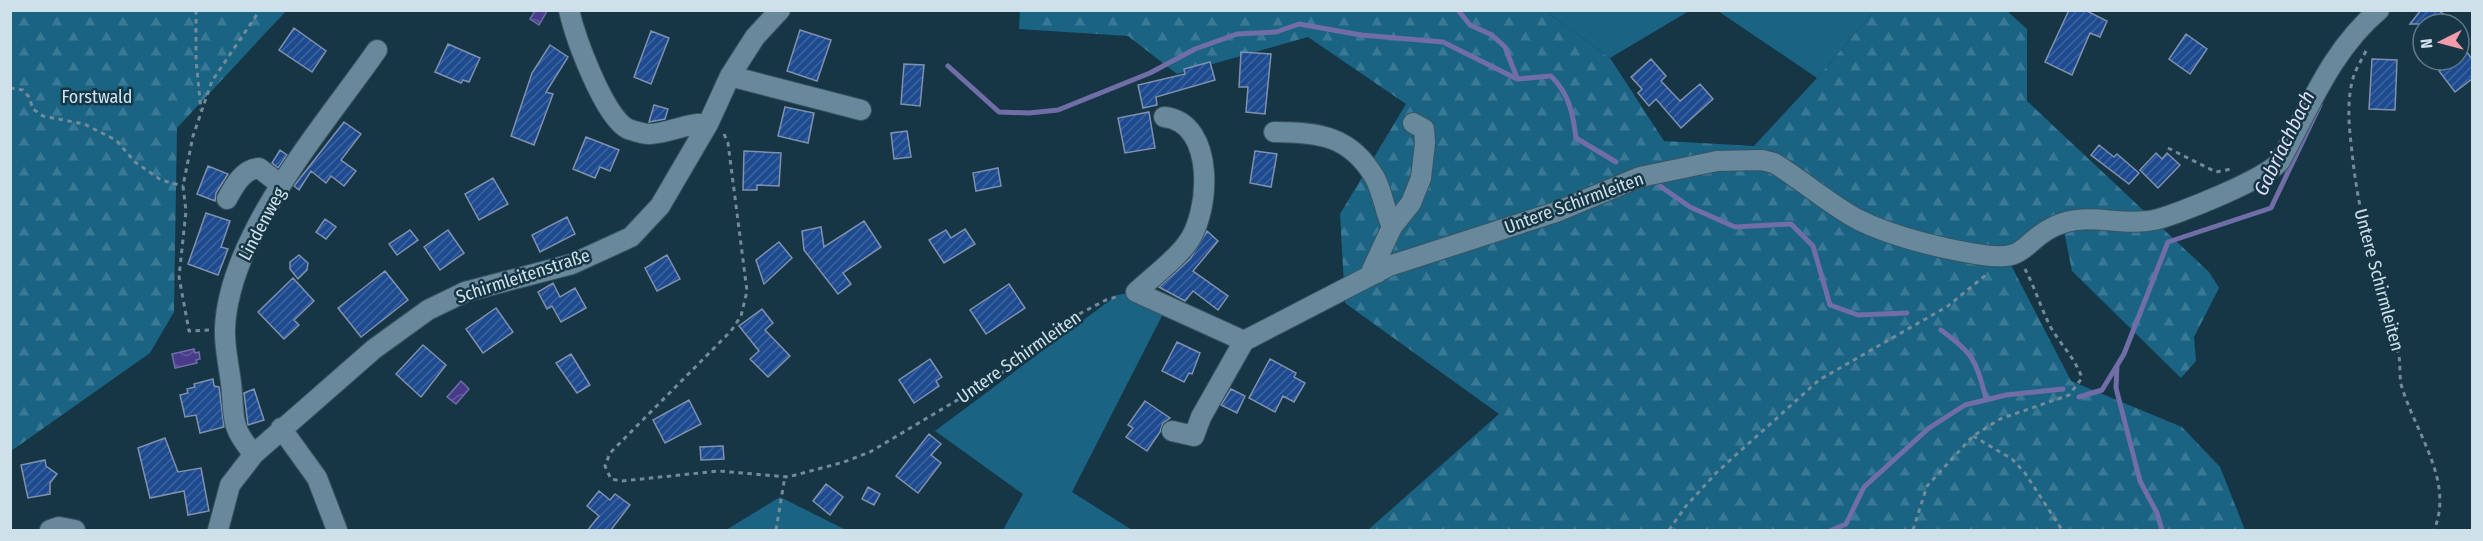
<svg xmlns="http://www.w3.org/2000/svg" width="2483" height="541" font-family="'Fira Sans Condensed',sans-serif">
	<style>
		.green { fill: #1a6383 }
		.forest { fill: url(#forest-firs) }
		.water { fill: url(#water-waves); stroke: #706da7; stroke-width: 1.5 }
		.lines { fill: none; stroke-linecap: round; stroke-linejoin: round }
		.stream { stroke: #706da7; stroke-width: 5 }
		.building { fill: url(#building-hatch); stroke: #8091ad; stroke-width: 1.5 }
		.minor-casing { stroke: #3a5460; stroke-width: 22 }
		.path { stroke: #728b98; stroke-width: 3; stroke-dasharray: 4.5 4.5; stroke-linecap: butt }
		.minor { stroke: #68899b; stroke-width: 20 }
		.labels { text-anchor: middle; dominant-baseline: central; stroke-width: 5; stroke-linejoin: round; paint-order: stroke }
		.park-label { font-size: 18px; fill: #cde4f2; stroke: #163646 }
		.street-label { font-size: 18px; fill: #cee0ea; stroke: #163646 }
		.water-label { font-size: 20px; font-style: italic; fill: #dfdff6; stroke: #163646 }
	</style>
	<defs>
		<pattern id="forest-firs" width="22" height="20" patternUnits="userSpaceOnUse" patternTransform="scale(1.5)"><rect width="22" height="20" fill="#1a6383"/><path d="M5 1l3.5 6h-7zM16 11l3.5 6h-7z" fill="#3a7995"/></pattern>
		<pattern id="water-waves" width="16" height="10" patternUnits="userSpaceOnUse" patternTransform="scale(1.5)"><rect width="16" height="10" fill="#483c8a"/><path d="M0 5q4-4 8 0t8 0" fill="none" stroke="#61589b"/></pattern>
		<pattern id="building-hatch" width="6" height="6" patternUnits="userSpaceOnUse" patternTransform="scale(1.5)"><rect width="6" height="6" fill="#1e4a8f"/><path d="M-1 1l2-2M0 6l6-6M5 7l2-2" fill="none" stroke="#3e649f"/></pattern>
	</defs>
	<rect width="100%" height="100%" fill="#163646"/>
	<!-- green -->
	<path class="green" d="M1545,11H1689L1610,58Z
		M1718,11H1874L1817,78Z
		M1136,292L1166,308L1072,492L1132,530H1003L1023,494L935,431L1117,295Z
		M780,497L846,530H726Z"/>
	<!-- forest -->
	<path class="forest" d="M11,10L286,11L177,128L174,312L150,353L11,451Z
		M1020,10L1545,11L1610,58L1664,141L1754,146L1817,78L1874,11H2007L2027,29V101L2209,272L2219,288L2194,337L2196,361L2181,378L2072,271L2061,216L2010,263L2071,381L2182,427L2220,467L2245,530H1368L1499,414L1345,303L1340,214L1406,104L1308,37L1177,74L1128,36L1019,29Z"/>
	<!-- water -->
	<path class="water" d="M535,11H547L539,25L530,19Z
		M194,349L195,353L199,352L200,359L196,360L197,363L175,368L172,354Z
		M461,381L469,389L456,404L447,397Z"/>
	<g class="lines">
		<!-- stream -->
		<path class="stream" d="M1458,10L1470,25L1492,35L1505,47L1517,78
			M948,66L999,112L1029,113L1058,110L1150,73L1195,49L1237,34L1276,32L1299,24L1361,35L1443,42L1517,79L1551,76C1569,94 1573,113 1576,138L1616,162
			M1660,186L1690,207L1735,227L1791,224L1813,246L1830,305L1858,315L1907,313
			M1941,330C1974,354 1975,359 1986,398
			M2117,366L2116,388L2140,481L2157,513L2162,530
			M2079,397L2102,390L2124,354L2168,242L2271,208L2320,105
			M1832,530L1846,524L1864,487L1929,428L1965,405L2006,395L2063,389"/>
	</g>
	<!-- building -->
	<path class="building" d="M2069,10H2085L2107,21L2100,37L2090,33L2072,75L2045,62Z
		M2421,10H2438L2456,24H2410Z
		M294,28L326,51L312,72L279,50Z
		M800,30L831,40L817,81L787,71Z
		M651,31L669,38L651,84L634,77Z
		M2186,34L2207,49L2190,74L2169,59Z
		M448,44L480,58L469,82L463,80L461,83L435,72Z
		M550,45L568,57L546,92L553,94L534,145L511,136L532,73Z
		M2466,51L2472,59V79L2455,92L2439,71L2447,65L2444,60H2459Z
		M1241,52L1271,54L1265,114L1246,112L1248,87H1239Z
		M1651,59L1666,76L1661,81L1680,101L1700,84L1713,99L1681,128L1656,99L1649,106L1638,93L1642,89L1631,77Z
		M2372,59L2397,60L2395,110L2369,109Z
		M1210,62L1215,80L1156,97L1157,105L1143,108L1138,85L1185,74L1184,69Z
		M904,64L924,65L920,106L901,104Z
		M654,105L668,109L665,119L649,122Z
		M785,107L814,113L808,143L778,136Z
		M1149,112L1155,148L1125,153L1118,118Z
		M344,122L361,134L341,160L356,171L344,186L331,176L326,183L311,171L299,190L294,186Z
		M907,131L911,157L894,159L891,133Z
		M586,137L619,150L610,171L600,167L595,178L573,169Z
		M2099,145L2114,157L2117,154L2139,173L2129,184L2091,155Z
		M280,150L287,155L278,168L272,163Z
		M744,151L781,153L779,186L757,185V190H743Z
		M1255,151L1277,154L1271,187L1250,183Z
		M2156,153L2162,159L2167,153L2180,165L2158,188L2140,170Z
		M208,166L228,174L216,193L215,201L197,194Z
		M998,168L1001,186L976,191L973,173Z
		M493,178L508,204L479,220L465,194Z
		M206,213L230,221L221,247L228,249L218,275L188,264Z
		M567,217L575,234L540,252L532,235Z
		M325,219L336,227L326,239L316,232Z
		M864,221L881,247L843,273L851,284L838,294L804,250L802,231L821,227L824,247Z
		M965,229L975,244L944,263L929,240L946,230L951,238Z
		M410,230L418,240L397,255L389,244Z
		M448,230L464,253L440,270L424,247Z
		M1207,231L1218,241L1193,271L1228,296L1218,310L1193,291L1185,301L1159,287L1190,259Z
		M779,242L792,258L764,284L756,260Z
		M299,255L308,263L307,270L298,279L290,269V262Z
		M667,255L680,279L657,291L645,268Z
		M385,271L408,300L361,337L338,308Z
		M293,278L314,301L294,320L299,325L284,339L258,312Z
		M553,283L560,297L575,288L586,308L561,322L552,306L547,309L538,292Z
		M1009,284L1025,308L986,334L970,310Z
		M496,308L513,332L483,353L466,329Z
		M762,309L773,323L765,330L790,356L768,377L750,359L759,351L739,326Z
		M1177,342L1200,353L1192,374L1189,373L1184,382L1162,371Z
		M423,345L446,365L421,397L396,374Z
		M571,354L590,385L577,393L556,363Z
		M930,359L942,377L936,381L939,386L914,403L899,380Z
		M1270,359L1296,373L1294,377L1305,383L1294,402L1283,396L1275,412L1249,398Z
		M213,379L214,386L219,387L224,427L200,433L196,415L185,417L180,395L188,393L187,389L195,387L194,384Z
		M254,389L264,420L248,425L244,393Z
		M1231,389L1245,396L1237,413L1221,405Z
		M689,400L701,424L665,443L653,420Z
		M1145,401L1170,418L1163,423L1160,432L1147,451L1126,437L1133,428L1128,425Z
		M929,434L941,444L931,455L941,463L918,493L896,476Z
		M165,438L178,472L201,468L209,511L188,515L184,491L150,498L138,448Z
		M723,446L724,459L701,460L700,447Z
		M45,460L46,466L57,474L50,483V494L28,498L21,465Z
		M826,484L843,497L830,515L813,501Z
		M868,487L880,494L874,505L862,499Z
		M599,491L610,500L615,494L630,505L610,531H587L599,516L587,506Z"/>
	<g class="lines">
		<!-- minor casing -->
		<g class="minor-casing">
			<path id="minor" d="M569,10C575,37 604,117 628,129C634,131 644,134 650,134C671,133 688,122 708,124
				M730,76L861,110
				M1164,117C1216,122 1211,214 1186,245C1173,262 1152,277 1136,292L1244,341L1389,266L1556,212L1640,177L1717,161L1762,160L1774,163C1802,180 1828,203 1857,219C1890,236 1946,250 1983,255C2028,262 2022,241 2055,226C2087,211 2121,227 2154,220C2174,216 2271,177 2280,161C2309,109 2331,50 2379,10
				M1274,132C1319,132 1351,136 1375,178C1383,193 1385,212 1392,227
				M227,199C234,186 243,169 259,168L281,185
				M1377,273L1372,270L1392,227L1411,203L1421,178L1425,143L1424,129L1413,123
				M281,428L317,478L337,530
				M1172,431L1194,436L1201,417L1244,341
				M254,454C229,426 235,418 231,383C229,366 224,346 225,328C229,234 324,126 377,50
				M50,530L59,527L75,530
				M218,530L230,485L254,454L374,349L428,310L465,292L572,264L631,237L660,206L708,124L730,76L755,37L780,10"/>
		</g>
		<!-- path -->
		<path class="path" d="M196,10V60L201,110
			M2366,51C2362,59 2357,67 2354,75C2346,100 2349,127 2352,152C2359,224 2380,283 2398,352C2401,362 2399,373 2401,384C2414,431 2455,481 2434,530
			M10,88L23,90L29,97L33,109L43,116L84,124L116,140L135,162L161,180L183,186
			M724,134L728,143L747,291L741,316L731,331L610,453L605,466L611,479L622,481L719,471L788,477L844,462L870,452L1001,374L1062,323L1106,300L1119,296
			M2168,148L2216,172L2231,169
			M209,330L189,331L179,277L186,211L183,186L193,136L212,81L260,10
			M1973,436L2012,459L2025,473L2062,530
			M776,530L785,476
			M1669,530L1686,506L1717,472L1819,380L1948,306L1987,274
			M1913,530L1927,486L1973,436L2000,419L2069,395L2082,378C2074,356 2062,347 2050,326C2041,308 2035,288 2025,269"/>
		<!-- minor -->
		<use href="#minor" class="minor"/>
	</g>
	<g class="labels">
		<!-- park labels -->
		<g class="park-label">
			<text x="97" y="97">Forstwald</text>
		</g>
		<!-- street labels -->
		<g class="street-label">
			<text transform="translate(1574 203) rotate(-20)">Untere Schirmleiten</text>
			<text transform="translate(262 224) rotate(-62)">Lindenweg</text>
			<text transform="translate(523 276) rotate(-18)">Schirmleitenstraße</text>
			<text transform="translate(2379 280) rotate(75)">Untere Schirmleiten</text>
			<text transform="translate(1019 357) rotate(-35)">Untere Schirmleiten</text>
		</g>
		<!-- water labels -->
		<g class="water-label">
			<text transform="translate(2284 143) rotate(-64)">Gabriachbach</text>
		</g>
	</g>
	<!-- border -->
	<rect width="2483" height="541" fill="none" stroke="#cee0ea" stroke-width="24"/>
	<!-- north arrow -->
	<g transform="translate(2441 42) rotate(264)"><circle r="28" fill="#163646" stroke="#607a88" stroke-width="1.5"/>
	<path d="M0-4.5L10 22L0 15L-10 22Z" fill="#f39aab"/>
	<text y="-9" font-size="16" font-weight="bold" text-anchor="middle" fill="#cee0ea">N</text>
	</g>
</svg>
